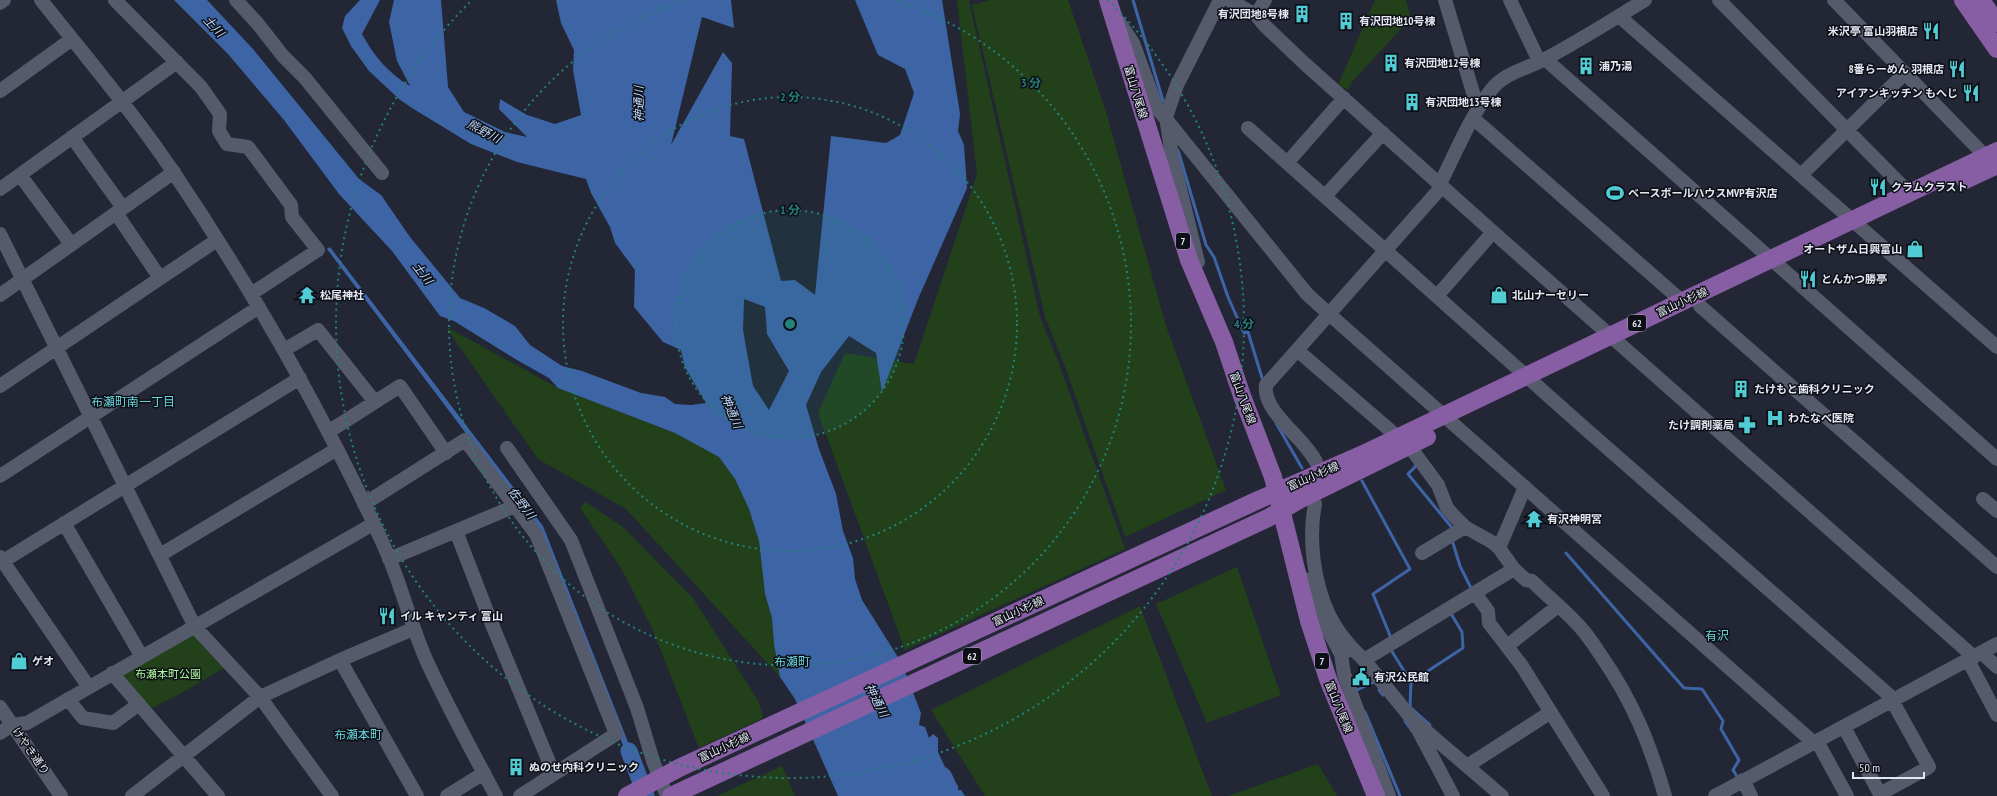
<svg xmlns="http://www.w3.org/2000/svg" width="1997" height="796" font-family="'PT Sans Narrow','Noto Sans JP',sans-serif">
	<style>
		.green { fill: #22411b }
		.water { fill: #3d65a6; fill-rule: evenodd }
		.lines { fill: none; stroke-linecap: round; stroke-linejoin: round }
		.stream { stroke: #3d65a6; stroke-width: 3 }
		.river { stroke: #3d65a6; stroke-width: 17 }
		.minor { stroke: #565b6c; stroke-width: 14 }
		.major { stroke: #875da4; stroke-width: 18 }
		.ring { fill: none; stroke: #24817b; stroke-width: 2; stroke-dasharray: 2 4 }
		.labels { text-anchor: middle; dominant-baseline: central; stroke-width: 3; stroke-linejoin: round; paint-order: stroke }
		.shield { fill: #0d0f16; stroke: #a4a6af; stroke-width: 1 }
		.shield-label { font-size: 10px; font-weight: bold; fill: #e4e6f1 }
		.poi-label { font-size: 11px; font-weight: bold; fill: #e4e6f1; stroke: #0d0f16; text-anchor: start }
		.street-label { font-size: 11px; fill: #e4e6f1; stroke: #0d0f16 }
		.park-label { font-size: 11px; fill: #aefb9f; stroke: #0d0f16 }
		.water-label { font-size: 12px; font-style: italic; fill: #bed6fa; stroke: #0d0f16 }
		.neighbourhood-label { font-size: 12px; fill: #6cd9e0; stroke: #0d0f16 }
		.centre { fill: #24817b; stroke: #0d0f16; stroke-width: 2 }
		.ring-label { font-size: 12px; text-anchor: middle; font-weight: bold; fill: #24817b; stroke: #0d0f16; stroke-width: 3; stroke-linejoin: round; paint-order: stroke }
	</style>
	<rect width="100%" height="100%" fill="#222635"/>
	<!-- green -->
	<path class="green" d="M957,0H971L969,1L1040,317L1059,363L1125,549L905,650L818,413L845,353L914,364L977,174Z
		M990,0H1068L1106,112L1166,326L1226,490L1125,537L1064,364L1045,317L972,5Z
		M1375,0H1406L1411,18L1350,84L1348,90L1338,85Z
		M445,326L558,388L675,433L719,457L735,479L749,509L759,541L765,594L772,618L774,644L780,677L626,509L538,459Z
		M586,502L623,527L693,598L759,702L763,718L699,748L652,628L621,568L580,508Z
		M1237,567L1281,695L1207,723L1156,604Z
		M1140,606L1212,796H985L931,710Z
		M192,633L226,667L178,695L148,710L122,674Z
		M1318,764L1337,796H1228Z
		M782,766L795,796H717Z"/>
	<!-- water -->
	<path class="water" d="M174,0H207L253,49L359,179L381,195L410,237L460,298L484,308L515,326L530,345L562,366L582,371L641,393L665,397L675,404L691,405L706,403L685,367L681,350L663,342L634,307L635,270L615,243L610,227L591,193L586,179L517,162L471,144L412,108L399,99L369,71L351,46L342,28L345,16L360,0H380L362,34C373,55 389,74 410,86L397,61L389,22L394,0H441L448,87L464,112L505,132L527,137L499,109L500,99L527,115L555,124L581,115L573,70L574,50L561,23L556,0H731L734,28L702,17L671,145L723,52L732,63L730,136L744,139L781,281L795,280L815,295L831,136L886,143L900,135L914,93L905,69L878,55L855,0H942L960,114L958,131L964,145L967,188L918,299L882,392L876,353L849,336L821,372L806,405L819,449L836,494L843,531L853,558L855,579L862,600L901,662L921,713L919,725L925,727L929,738L933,734L938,738V752L945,767C953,770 953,780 958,786V790H961L965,796H838L795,699L780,677L774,644L772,618L765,594L759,541L749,509L735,479L719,457L675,433L558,388L549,378L517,360L454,321L440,316L392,251L339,194L284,120L228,54ZM744,299L765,307L767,334L789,371L769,410L753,386L743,330Z
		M330,247L543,526L637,765L640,770L634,774L541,533L327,249Z"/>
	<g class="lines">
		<!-- stream -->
		<path class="stream" d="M1133,0L1163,101
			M1178,150L1206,245L1214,257L1228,297L1244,333L1248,332L1263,381
			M1276,423L1302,468
			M1416,462L1415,467L1408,474L1453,529
			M1362,481L1410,569L1373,594L1391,638
			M1452,540L1460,566L1472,590
			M1566,553L1684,688L1702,689L1723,721L1721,729L1739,760L1733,770L1738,778
			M1391,650L1411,682L1410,707L1430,725
			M1411,682L1463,648L1462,632L1450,612
			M1355,687L1357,690L1374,682L1375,683
			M1379,690L1383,695
			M1365,712L1400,796
			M1405,721L1412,731"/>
		<!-- river -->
		<path class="river" d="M629,751L646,796"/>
		<!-- minor -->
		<path class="minor" d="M41,0C86,57 133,112 174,173C233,261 288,353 336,447C355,484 374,522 390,560C404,595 413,631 428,664C449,709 473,753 496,796
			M115,0L201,87L220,114L219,131L227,144L248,147L291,205L292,217L318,250L251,294
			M236,0L258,24L283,56L305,78L382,173
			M1229,0L1256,15L1264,25L1304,63L1493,232L1974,657
			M1445,0L1478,109
			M1510,0L1539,61
			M1719,0L1909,193
			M1834,0L1991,162
			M0,3L4,0
			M1256,15L1265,0
			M1619,16L1997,347
			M1119,22L1133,43L1157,108L1307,294L1329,314L1438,191L1440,184C1455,154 1470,117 1491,90C1504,73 1526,69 1545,59C1579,41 1612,20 1645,0
			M1545,59L1997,459
			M0,91L72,39
			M1474,119L1683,302
			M1248,128L1580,424L1889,695L1929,767L1880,794L1844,727
			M72,137L123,208
			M1287,163L1344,98
			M1802,174L1905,73
			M20,175L71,244
			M0,189L177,62
			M1325,196L1383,133
			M116,213L160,278
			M0,234L195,627L260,697L332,796
			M1198,262L1172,156L1166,117L1177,85L1220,0
			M0,295L174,172
			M1437,296L1493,232
			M1700,306L1997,567
			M284,350L318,330L375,402
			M1297,350L1392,432
			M0,386L217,240
			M328,432L400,386L446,453
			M507,448L571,540L637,708L653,761L667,796
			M1413,451L1438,485L1447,508L1453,515L1465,527L1492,542L1499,548L1514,569L1526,580L1532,581C1548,597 1566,611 1581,628C1589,637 1596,648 1602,657C1633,702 1650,744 1665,796
			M1316,462C1305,438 1262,412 1266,385L1329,314L1814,743
			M0,476L259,307
			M1983,499L1997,511
			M364,504L465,440L536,534L616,734L520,796
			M1315,504C1308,539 1314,583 1329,615C1335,627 1343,638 1352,648
			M64,523L142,657
			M456,531L515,506
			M1499,548L1525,487
			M1422,553L1465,527
			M160,555L337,449
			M0,557L88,686
			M389,559L456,531L491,622L554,774
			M0,563L300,378
			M1305,579L1322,619L1341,654L1344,674L1389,796
			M1475,593L1488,611L1489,623L1522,666L1603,796
			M1507,646L1558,606
			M1982,653L1997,667
			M1341,654L1352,648L1364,660L1412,719L1502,796
			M340,660L417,796
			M1364,660L1514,569
			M1968,660L1997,715
			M112,673L218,796
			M68,699L83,718L113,723L139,704
			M0,707L61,796
			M1416,726L1453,796
			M0,733L12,725L27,723L373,524
			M1817,741L1847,796
			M1467,766L1551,712
			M1743,780L1751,796
			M132,796L260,697L340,660L413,629
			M447,796L484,773
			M1715,796L1997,644"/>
		<!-- major -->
		<path class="major" d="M1108,0L1189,260L1224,342L1242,396L1273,477L1309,621L1328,679L1376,796
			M1963,0L1997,49
			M1981,0L1997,23
			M1965,180L1997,165
			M627,796L679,768L1256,501L1361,455L1997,151
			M671,796L1268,518L1299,500L1427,437"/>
	</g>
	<!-- distance rings -->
	<circle cx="790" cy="324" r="114" fill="#24817b" fill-opacity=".12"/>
	<g class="ring">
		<circle cx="790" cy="324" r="114"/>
		<circle cx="790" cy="324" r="227"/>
		<path d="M898 1A341 341 0 1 1 682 1"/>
		<path d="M1108 0A454 454 0 1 1 472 0"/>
	</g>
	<!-- icons -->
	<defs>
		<g id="building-bare" transform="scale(1.38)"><path d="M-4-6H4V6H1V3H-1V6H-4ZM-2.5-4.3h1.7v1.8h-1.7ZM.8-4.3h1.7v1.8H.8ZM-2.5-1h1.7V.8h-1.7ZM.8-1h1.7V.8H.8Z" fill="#51ccd4" stroke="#0d0f16" stroke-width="2.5" paint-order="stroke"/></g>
		<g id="restaurant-bare" transform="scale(1.38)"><path d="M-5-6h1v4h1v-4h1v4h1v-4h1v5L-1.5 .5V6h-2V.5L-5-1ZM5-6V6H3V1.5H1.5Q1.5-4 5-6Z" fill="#51ccd4" stroke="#0d0f16" stroke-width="2.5" paint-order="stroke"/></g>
		<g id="stadium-bare" transform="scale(1.38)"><path d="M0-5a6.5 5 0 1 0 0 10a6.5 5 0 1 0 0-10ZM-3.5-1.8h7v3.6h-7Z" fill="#51ccd4" stroke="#0d0f16" stroke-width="2.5" paint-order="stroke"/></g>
		<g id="shop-bare" transform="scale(1.38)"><path d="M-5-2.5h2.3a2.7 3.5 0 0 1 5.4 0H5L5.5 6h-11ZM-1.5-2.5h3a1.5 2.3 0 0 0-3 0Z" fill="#51ccd4" stroke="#0d0f16" stroke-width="2.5" paint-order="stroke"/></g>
		<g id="temple-bare" transform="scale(1.38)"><path d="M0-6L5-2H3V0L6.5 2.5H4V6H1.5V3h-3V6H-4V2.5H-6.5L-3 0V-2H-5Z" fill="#51ccd4" stroke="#0d0f16" stroke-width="2.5" paint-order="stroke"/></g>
		<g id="hospital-bare" transform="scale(1.38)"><path d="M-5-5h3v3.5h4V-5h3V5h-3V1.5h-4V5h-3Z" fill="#51ccd4" stroke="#0d0f16" stroke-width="2.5" paint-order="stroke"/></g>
		<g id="pharmacy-bare" transform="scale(1.38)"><path d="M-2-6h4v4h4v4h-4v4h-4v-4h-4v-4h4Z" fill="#51ccd4" stroke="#0d0f16" stroke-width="2.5" paint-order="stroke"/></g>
		<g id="civic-bare" transform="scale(1.38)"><path d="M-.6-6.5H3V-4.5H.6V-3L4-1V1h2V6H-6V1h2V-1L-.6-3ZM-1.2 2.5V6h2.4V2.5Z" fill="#51ccd4" stroke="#0d0f16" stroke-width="2.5" paint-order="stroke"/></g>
	</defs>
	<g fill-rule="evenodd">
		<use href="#building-bare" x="1302" y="14"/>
		<use href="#building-bare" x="1346" y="21"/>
		<use href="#restaurant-bare" x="1931" y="31"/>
		<use href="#building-bare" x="1391" y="63"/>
		<use href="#building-bare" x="1586" y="66"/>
		<use href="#restaurant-bare" x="1957" y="69"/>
		<use href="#restaurant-bare" x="1971" y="93"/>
		<use href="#building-bare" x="1412" y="102"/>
		<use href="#restaurant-bare" x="1878" y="187"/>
		<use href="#stadium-bare" x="1615" y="193"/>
		<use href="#shop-bare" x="1915" y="249"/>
		<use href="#restaurant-bare" x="1808" y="279"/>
		<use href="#temple-bare" x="307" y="295"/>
		<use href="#shop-bare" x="1499" y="295"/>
		<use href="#building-bare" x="1741" y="389"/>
		<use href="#hospital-bare" x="1775" y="418"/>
		<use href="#pharmacy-bare" x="1747" y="425"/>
		<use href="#temple-bare" x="1534" y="519"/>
		<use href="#restaurant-bare" x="387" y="616"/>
		<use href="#shop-bare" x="19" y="661"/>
		<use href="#civic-bare" x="1361" y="677"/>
		<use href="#building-bare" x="516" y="767"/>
	</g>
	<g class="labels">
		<!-- shield labels -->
		<g class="shield">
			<rect x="1176" y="233" width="14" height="16" rx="3"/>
			<rect x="1628" y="315" width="18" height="16" rx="3"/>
			<rect x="963" y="648" width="18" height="16" rx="3"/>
			<rect x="1315" y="653" width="14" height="16" rx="3"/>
		</g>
		<g class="shield-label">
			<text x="1183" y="241">7</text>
			<text x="1637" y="323">62</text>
			<text x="972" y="656">62</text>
			<text x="1322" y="661">7</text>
		</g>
		<!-- poi labels -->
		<g class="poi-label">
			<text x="1289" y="14" text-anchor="end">有沢団地8号棟</text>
			<text x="1359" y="21">有沢団地10号棟</text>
			<text x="1918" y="31" text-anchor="end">米沢亭 富山羽根店</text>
			<text x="1404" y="63">有沢団地12号棟</text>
			<text x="1599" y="66">浦乃湯</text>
			<text x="1944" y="69" text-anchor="end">8番らーめん 羽根店</text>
			<text x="1958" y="93" text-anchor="end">アイアンキッチン もへじ</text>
			<text x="1425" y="102">有沢団地13号棟</text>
			<text x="1891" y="187">クラムクラスト</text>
			<text x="1628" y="193">ベースボールハウスMVP有沢店</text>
			<text x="1902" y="249" text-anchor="end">オートザム日興富山</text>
			<text x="1821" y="279">とんかつ勝亭</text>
			<text x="320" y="295">松尾神社</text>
			<text x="1512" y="295">北山ナーセリー</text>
			<text x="1754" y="389">たけもと歯科クリニック</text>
			<text x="1788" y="418">わたなべ医院</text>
			<text x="1734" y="425" text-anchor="end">たけ調剤薬局</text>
			<text x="1547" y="519">有沢神明宮</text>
			<text x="400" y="616">イル キャンティ 富山</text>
			<text x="32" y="661">ゲオ</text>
			<text x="1374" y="677">有沢公民館</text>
			<text x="529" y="767">ぬのせ内科クリニック</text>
		</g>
		<!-- street labels -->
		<g class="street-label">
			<text transform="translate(1136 92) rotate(73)">富山八尾線</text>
			<text transform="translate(1682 302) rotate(-25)">富山小杉線</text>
			<text transform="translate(1243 398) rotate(70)">富山八尾線</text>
			<text transform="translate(1313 476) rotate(-24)">富山小杉線</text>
			<text transform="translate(1018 611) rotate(-25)">富山小杉線</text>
			<text transform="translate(1339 707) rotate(68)">富山八尾線</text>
			<text transform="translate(724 747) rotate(-25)">富山小杉線</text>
			<text transform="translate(31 751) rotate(55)">けやき通り</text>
		</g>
		<!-- park labels -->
		<g class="park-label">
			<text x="168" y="674">布瀬本町公園</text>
		</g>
		<!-- water labels -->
		<g class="water-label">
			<text transform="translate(214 26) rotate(46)">土川</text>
			<text transform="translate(638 104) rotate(-90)">神通川</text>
			<text transform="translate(484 131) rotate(28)">熊野川</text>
			<text transform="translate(423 273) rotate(52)">土川</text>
			<text transform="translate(732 411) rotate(68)">神通川</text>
			<text transform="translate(522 503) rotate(53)">佐野川</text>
			<text transform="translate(877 700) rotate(63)">神通川</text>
		</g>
		<!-- neighbourhood labels -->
		<g class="neighbourhood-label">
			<text x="133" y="401">布瀬町南一丁目</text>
			<text x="1717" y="635">有沢</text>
			<text x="792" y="661">布瀬町</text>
			<text x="358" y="734">布瀬本町</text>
		</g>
	</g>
	<circle cx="790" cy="324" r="6" class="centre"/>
	<g class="ring-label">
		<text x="1031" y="87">3 分</text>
		<text x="790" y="101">2 分</text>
		<text x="790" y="214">1 分</text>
		<text x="1244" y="328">4 分</text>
	</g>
	<!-- scale -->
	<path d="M1853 772v6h71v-6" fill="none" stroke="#e4e6f1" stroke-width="2"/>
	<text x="1859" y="772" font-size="12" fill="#e4e6f1" stroke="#0d0f16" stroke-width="3" paint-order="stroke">50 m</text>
</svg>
